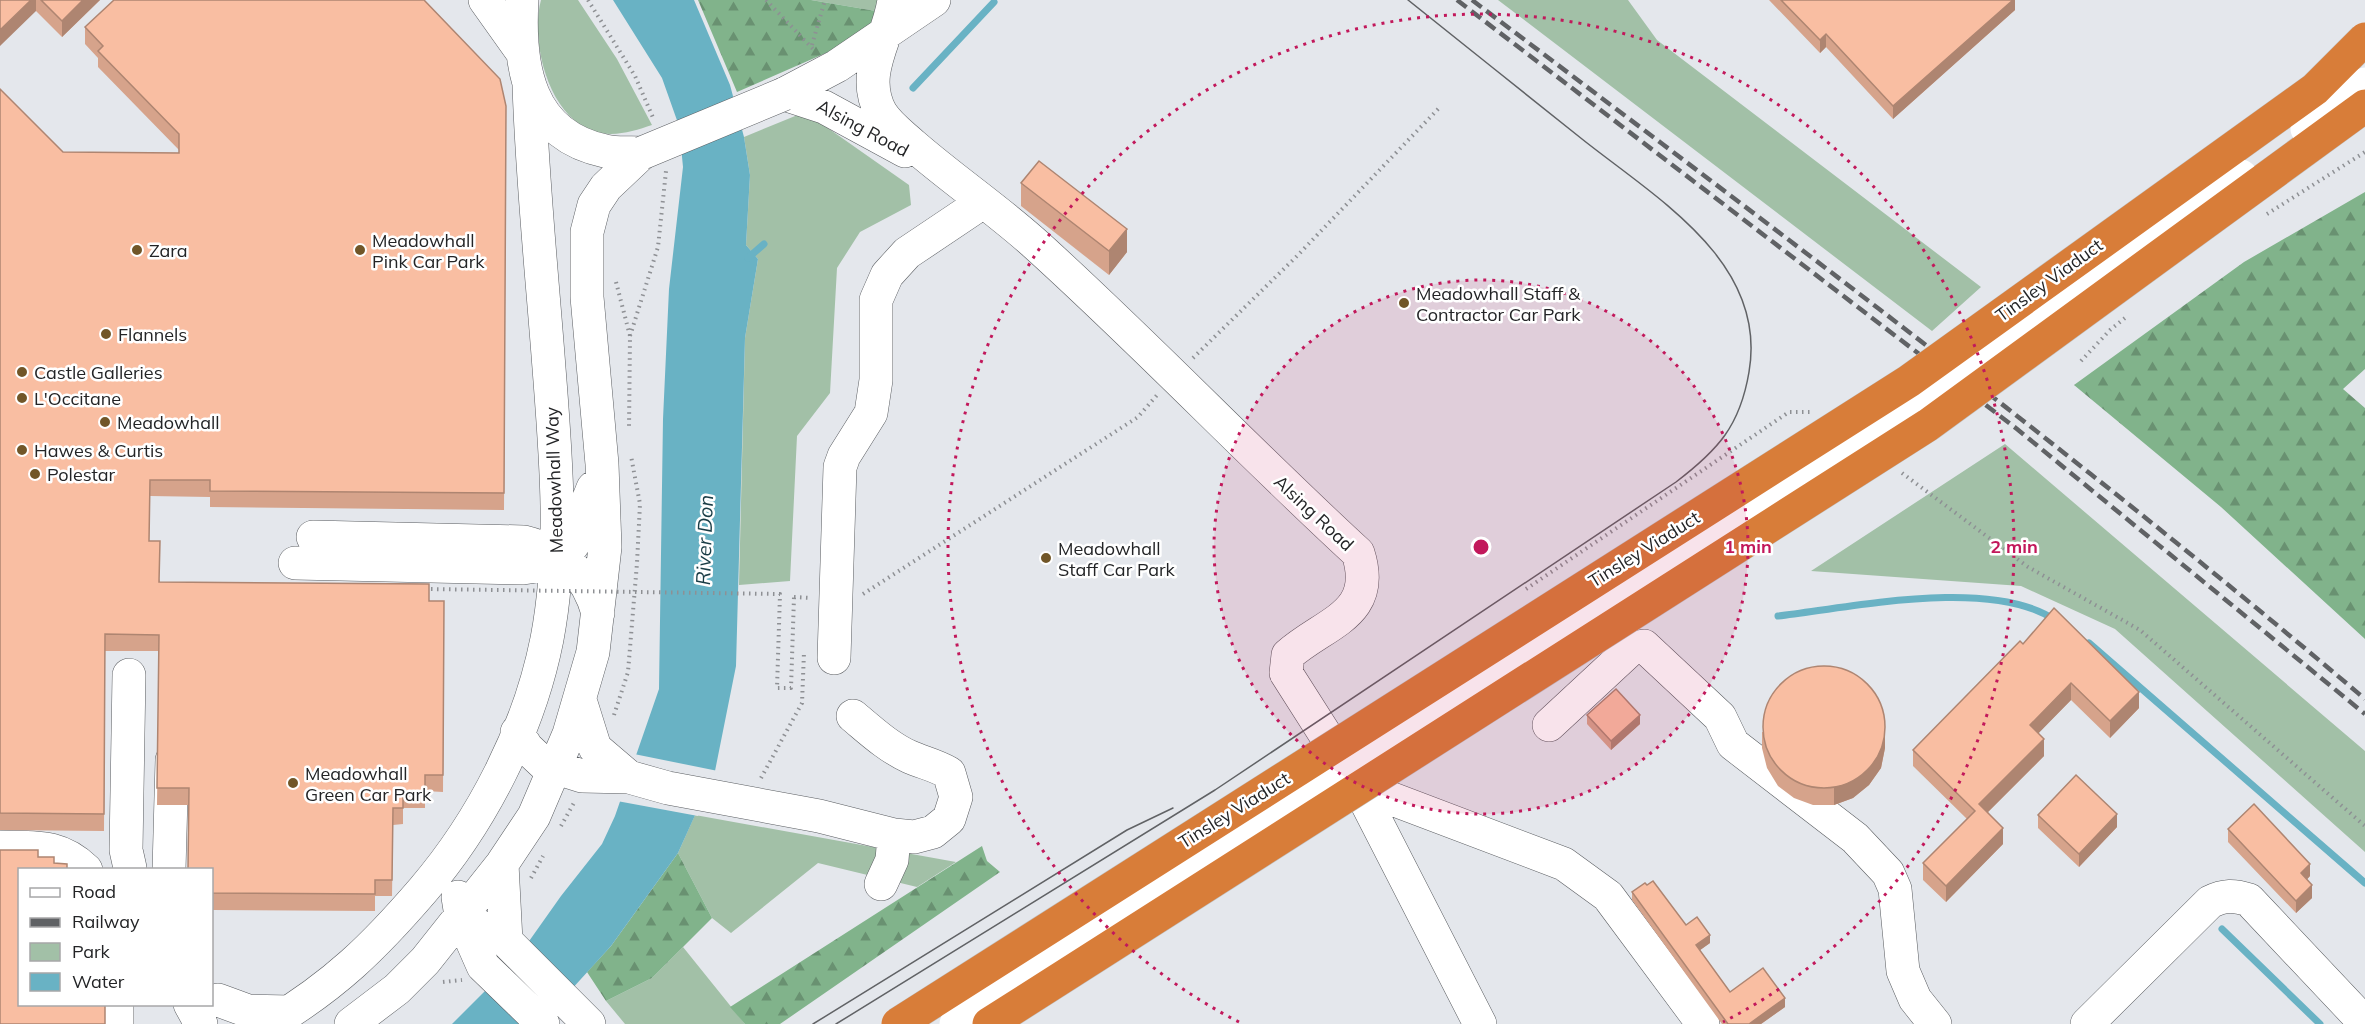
<svg xmlns="http://www.w3.org/2000/svg" width="2365" height="1024" font-family="Mulish,sans-serif">
	<style>
		.green { fill: #a2c0a7 }
		.forest { fill: url(#forest-firs) }
		.water { fill: #69b2c4 }
		.pier { fill: #e4e7ec }
		.lines { fill: none; stroke-linecap: round; stroke-linejoin: round }
		.stream { stroke: #69b2c4; stroke-width: 7 }
		.minor-casing { stroke: #5a5d61; stroke-width: 34 }
		.path { stroke: #8e9094; stroke-width: 4; stroke-dasharray: 1.5 4.5; stroke-linecap: butt }
		.minor { stroke: #fff; stroke-width: 33 }
		.tram { stroke: #606265; stroke-width: 1.5 }
		.rail { stroke: #606265; stroke-width: 4.5; stroke-dasharray: 12 6; stroke-linecap: butt }
		.minor-bridge-casing { stroke: #5a5d61; stroke-width: 34; stroke-linecap: butt }
		.highway-bridge-casing { stroke: #c1c2c2; stroke-width: 34; stroke-linecap: butt }
		.path-bridge { stroke: #8e9094; stroke-width: 4; stroke-dasharray: 1.5 4.5; stroke-linecap: butt }
		.minor-bridge { stroke: #fff; stroke-width: 33 }
		.highway-bridge { stroke: #d87d39; stroke-width: 33 }
		.wall { fill: #d6a38b }
		.shaded-wall { fill: #ae8571 }
		.building { fill: #f9bea2; stroke: #ae8571; stroke-width: 1.5 }
		.ring { fill: none; stroke: #c2185b; stroke-width: 3; stroke-dasharray: 3 6 }
		.poi-dot { fill: #715628; stroke: #fff; stroke-width: 2 }
		.labels { text-anchor: middle; dominant-baseline: central; stroke-width: 5; stroke-linejoin: round; paint-order: stroke }
		.street-label { font-size: 18px; fill: #232426; stroke: #fff }
		.poi-label { font-size: 18px; fill: #232426; stroke: #fff; text-anchor: start }
		.water-label { font-size: 20px; font-style: italic; fill: #193c45; stroke: #fff }
		.centre { fill: #c2185b; stroke: #fff; stroke-width: 3 }
		.ring-label { font-size: 18px; text-anchor: middle; font-weight: bold; fill: #c2185b; stroke: #fff; stroke-width: 5; stroke-linejoin: round; paint-order: stroke }
	</style>
	<defs>
		<pattern id="forest-firs" width="22" height="20" patternUnits="userSpaceOnUse" patternTransform="scale(1.5)"><rect width="22" height="20" fill="#81b38b"/><path d="M5 1l3.5 6h-7zM16 11l3.5 6h-7z" fill="#699171"/></pattern>
	</defs>
	<rect width="100%" height="100%" fill="#e4e7ec"/>
	<!-- green -->
	<path class="green" d="M541,0H578L617,59L652,125C634,131 613,138 593,131C548,116 530,41 541,0Z
		M811,0H878L876,11Z
		M1498,0H1628L1657,40L1981,287L1932,331Z
		M805,112L909,185L911,205L860,232L837,268L830,393L797,436L790,581L739,585L745,338L758,259L746,245L750,175L744,137Z
		M2005,444L2365,751V852L2115,629L2021,586L1811,571Z
		M695,815L956,862L917,887L818,863L731,933L712,918L678,853Z
		M683,947L745,1024H625L606,1001L652,978Z"/>
	<!-- forest -->
	<path class="forest" d="M698,0H811L876,11L870,26L835,49L737,92Z
		M2365,192V369L2343,389L2365,408V639L2221,507L2074,385L2244,262Z
		M982,846L987,861L1000,872L780,1024H745L730,1007Z
		M678,853L712,918L652,978L606,1001L587,972L611,946Z"/>
	<!-- water -->
	<path class="water" d="M613,0H694L730,85L744,137L750,175L746,245L758,259L745,338L736,666L715,771L678,853L611,946L540,1024H452L515,961L561,896L602,844L615,816L659,689L663,419L669,289L683,167L679,126L662,78Z"/>
	<!-- pier -->
	<path class="pier" d="M634,754L718,771L698,816L617,801Z"/>
	<g class="lines">
		<!-- stream -->
		<path class="stream" d="M913,88L994,2
			M748,258L764,244
			M1778,616C1853,607 1991,577 2055,620
			M2089,643L2365,883
			M2222,929L2320,1024"/>
		<!-- minor casing -->
		<g class="minor-casing">
			<path id="minor" d="M485,0L522,52
				M522,0C518,66 528,135 605,151C617,154 630,152 642,153
				M894,0C889,39 859,73 881,113C889,126 902,135 913,145C952,179 995,208 1033,242C1144,342 1247,451 1358,553C1378,615 1325,622 1288,655L1286,673L1358,786L1480,1024
				M784,94L837,66L934,0
				M784,94L824,107L905,151
				M313,537L524,542C564,552 587,574 598,613
				M295,563L523,568L543,565L572,546L584,527L585,508L593,488
				M834,658L840,467L844,456L871,413L876,380V300L887,275L907,253L983,202
				M129,675L126,850L130,868
				M580,700L595,748L629,777
				M1549,725L1632,648L1644,646L1720,717L1733,744L1855,838L1888,873L1895,889L1903,971L1915,999L1935,1024
				M517,732L527,748L544,764L582,776L629,777L668,788L819,816L894,835L914,837L933,832L949,819L956,797L949,773C935,765 924,763 910,757C888,747 871,731 853,716
				M1358,786L1564,864L1608,896L1703,1024
				M0,847C36,848 59,844 86,870
				M502,864L506,941
				M169,870L172,760
				M881,884L892,860L894,835
				M458,897L461,916L483,966L543,1024
				M461,916L506,941L589,1024
				M218,1000L248,1011L290,1012
				M117,1004V1024
				M190,1004L201,1024
				M270,1024C335,985 374,947 423,890C482,821 529,730 547,639C564,549 556,458 549,368C542,274 532,180 529,85
				M351,1024L397,989L425,961L502,864L534,816L569,734L593,652L605,547L602,464L587,297V232L594,205L606,187L642,153
				M2087,1024L2210,902C2224,895 2234,895 2249,900L2365,1023"/>
		</g>
		<!-- path -->
		<path class="path" d="M588,0L635,76L654,120
			M766,0L813,49
			M812,45L825,0
			M2267,214L2365,152
			M616,282L630,336L629,428
			M630,336L658,247L666,171
			M1193,358L1297,256L1440,107
			M2081,361L2110,330L2125,318
			M1902,473L2028,567L2140,630L2365,826
			M1526,589L1789,412H1810
			M863,594L1138,417L1157,395
			M794,597L811,598
			M614,715L628,672L637,563L640,504L631,456
			M761,778L802,703L804,652
			M561,826L575,801
			M531,878L543,856
			M443,982L462,980"/>
		<!-- minor -->
		<use href="#minor" class="minor"/>
		<!-- tram -->
		<path class="tram" d="M813,1024L1127,830L1173,808
			M836,1024L1215,790L1676,482C1718,450 1740,426 1749,372C1768,262 1656,198 1582,139C1524,93 1466,46 1408,0"/>
		<!-- rail -->
		<path class="rail" d="M1457,0L2017,429L2365,714
			M1472,0C1773,228 2077,454 2365,699"/>
		<!-- minor-bridge casing -->
		<g class="minor-bridge-casing">
			<path id="minor-bridge" d="M2307,129L2365,84
				M642,153L784,94
				M956,1024L1207,860L1921,408L2241,176"/>
		</g>
		<!-- highway-bridge casing -->
		<g class="highway-bridge-casing">
			<path id="highway-bridge" d="M898,1024L1909,381L2315,89L2365,39
				M989,1024L1928,425L2365,106"/>
		</g>
		<!-- path-bridge -->
		<path class="path-bridge" d="M425,589L780,594L777,688H791L794,597"/>
		<!-- minor-bridge -->
		<use href="#minor-bridge" class="minor-bridge"/>
		<!-- highway-bridge -->
		<use href="#highway-bridge" class="highway-bridge"/>
	</g>
	<!-- wall -->
	<path class="wall" d="M0,0H100L62,37L36,11Z
		M1769,0H2015V10L1893,119L1826,47L1820,53Z
		M85,27L506,106L504,510L210,507V497L150,496L149,541L160,582L429,601H444L443,792L425,791V808H403V824L393,825L392,896H375V911L212,910V870L189,805H157L159,651H105L104,831L0,830V89L63,152L179,153V150L98,67V58L85,44Z
		M1021,183L1127,252L1109,275L1021,206Z
		M2023,644L2139,708L2110,738L2071,700L2038,733L2044,756L1988,812L2003,844L1946,902L1923,880V863L1967,819L1913,766V750Z
		M1587,715L1640,724L1611,750L1587,724Z
		M1762,732L1885,748L1881,768L1869,785L1853,798L1834,805H1813L1794,798L1778,786L1767,768L1762,748Z
		M2038,815L2117,827L2079,867L2038,828Z
		M2228,829L2310,876L2307,879L2312,898L2296,913L2228,842Z
		M1647,885L1686,925L1710,943L1700,950L1730,992L1785,1007L1761,1024H1722L1632,900V892Z"/>
	<!-- shaded-wall -->
	<path class="shaded-wall" d="M31,0H36V11L0,46V30Z
		M83,0H100L62,37V21Z
		M2013,0H2015V10L1893,119V106Z
		M1826,34V47L1820,53V40Z
		M1127,229V252L1109,275V251Z
		M2071,683V700L2030,742V725Z
		M2139,692V708L2110,738V721Z
		M1640,715V724L1611,750V741Z
		M1885,731V748L1881,768L1869,785L1853,798L1834,805V788Z
		M2044,739V756L1979,821V804Z
		M2117,814V827L2079,867V854Z
		M2003,828V844L1946,902V886Z
		M2310,864V876L2301,886V873Z
		M2312,885V898L2296,913V901Z
		M1710,935V943L1696,953V945Z
		M1785,998V1007L1761,1024H1749Z"/>
	<!-- building -->
	<path class="building" d="M0,0H31L0,30Z
		M41,0H83L62,21Z
		M114,0H424L500,79L506,106L504,493L210,491V480H150L149,541H160L159,582L429,584V601H444L443,775H425V792L403,791V808H393L392,880H375V894L212,893V870H188L189,788H157L159,635L105,634L104,814L0,813V89L63,152L179,153V134L98,51L103,46L85,27Z
		M1781,0H2013L1893,106L1826,34L1820,40Z
		M1039,161L1127,229L1109,251L1021,183Z
		M2054,608L2139,692L2110,721L2071,683L2030,725L2044,739L1979,804L2003,828L1946,886L1923,863L1975,811L1913,750L2020,641L2023,644Z
		M1763 727a61 61 0 1 1 122 0a61 61 0 1 1-122 0Z
		M1616,689L1640,715L1611,741L1587,715Z
		M2076,775L2117,814L2079,854L2038,815Z
		M2254,804L2310,864L2301,873L2312,885L2296,901L2228,829Z
		M0,850H38V857H54V863L67,864V870H20V1005H105V1024H0Z
		M1653,881L1686,925L1697,917L1710,935L1696,945L1730,992L1763,968L1785,998L1749,1024H1728L1632,892L1645,883L1647,885Z"/>
	<!-- distance rings -->
	<circle cx="1481" cy="547" r="267" fill="#c2185b" fill-opacity=".12"/>
	<g class="ring">
		<circle cx="1481" cy="547" r="267"/>
		<path d="M1239 1022A533 533 0 1 1 1723 1022"/>
	</g>
	<!-- markers -->
	<g class="poi-dot">
		<circle cx="137" cy="250" r="6"/>
		<circle cx="360" cy="250" r="6"/>
		<circle cx="1404" cy="303" r="6"/>
		<circle cx="106" cy="334" r="6"/>
		<circle cx="22" cy="372" r="6"/>
		<circle cx="22" cy="398" r="6"/>
		<circle cx="105" cy="422" r="6"/>
		<circle cx="22" cy="450" r="6"/>
		<circle cx="35" cy="474" r="6"/>
		<circle cx="1046" cy="558" r="6"/>
		<circle cx="293" cy="783" r="6"/>
	</g>
	<g class="labels">
		<!-- street labels -->
		<g class="street-label">
			<text transform="translate(863 128) rotate(28)">Alsing Road</text>
			<text transform="translate(2049 280) rotate(-36)">Tinsley Viaduct</text>
			<text transform="translate(554 480) rotate(-92)">Meadowhall Way</text>
			<text transform="translate(1314 513) rotate(43)">Alsing Road</text>
			<text transform="translate(1644 549) rotate(-32)">Tinsley Viaduct</text>
			<text transform="translate(1234 810) rotate(-32)">Tinsley Viaduct</text>
		</g>
		<!-- poi labels -->
		<g class="poi-label">
			<text x="372" y="240">Meadowhall<tspan x="372" dy="21">Pink Car Park</tspan></text>
			<text x="149" y="250">Zara</text>
			<text x="1416" y="293">Meadowhall Staff &amp;<tspan x="1416" dy="21">Contractor Car Park</tspan></text>
			<text x="118" y="334">Flannels</text>
			<text x="34" y="372">Castle Galleries</text>
			<text x="34" y="398">L'Occitane</text>
			<text x="117" y="422">Meadowhall</text>
			<text x="34" y="450">Hawes &amp; Curtis</text>
			<text x="47" y="474">Polestar</text>
			<text x="1058" y="548">Meadowhall<tspan x="1058" dy="21">Staff Car Park</tspan></text>
			<text x="305" y="773">Meadowhall<tspan x="305" dy="21">Green Car Park</tspan></text>
		</g>
		<!-- water labels -->
		<g class="water-label">
			<text transform="translate(704 540) rotate(-88)">River Don</text>
		</g>
	</g>
	<circle cx="1481" cy="547" r="9" class="centre"/>
	<g class="ring-label">
		<text x="1748" y="553">1 min</text>
		<text x="2014" y="553">2 min</text>
	</g>
	<!-- legend -->
	<rect x="18" y="868" width="195" height="138" fill="#ffffff" stroke="#a7a7a8" stroke-width="1.5"/>
	<rect x="30" y="888" width="30" height="9" fill="#ffffff" stroke="#a7a7a8" stroke-width="1.5"/>
	<text x="72" y="898" font-size="18" fill="#232426">Road</text>
	<rect x="30" y="918" width="30" height="9" fill="#606265" stroke="#a7a7a8" stroke-width="1.5"/>
	<text x="72" y="928" font-size="18" fill="#232426">Railway</text>
	<rect x="30" y="943" width="30" height="18" fill="#a2c0a7" stroke="#a7a7a8" stroke-width="1.5"/>
	<text x="72" y="958" font-size="18" fill="#232426">Park</text>
	<rect x="30" y="973" width="30" height="18" fill="#69b2c4" stroke="#a7a7a8" stroke-width="1.5"/>
	<text x="72" y="988" font-size="18" fill="#232426">Water</text>
</svg>
